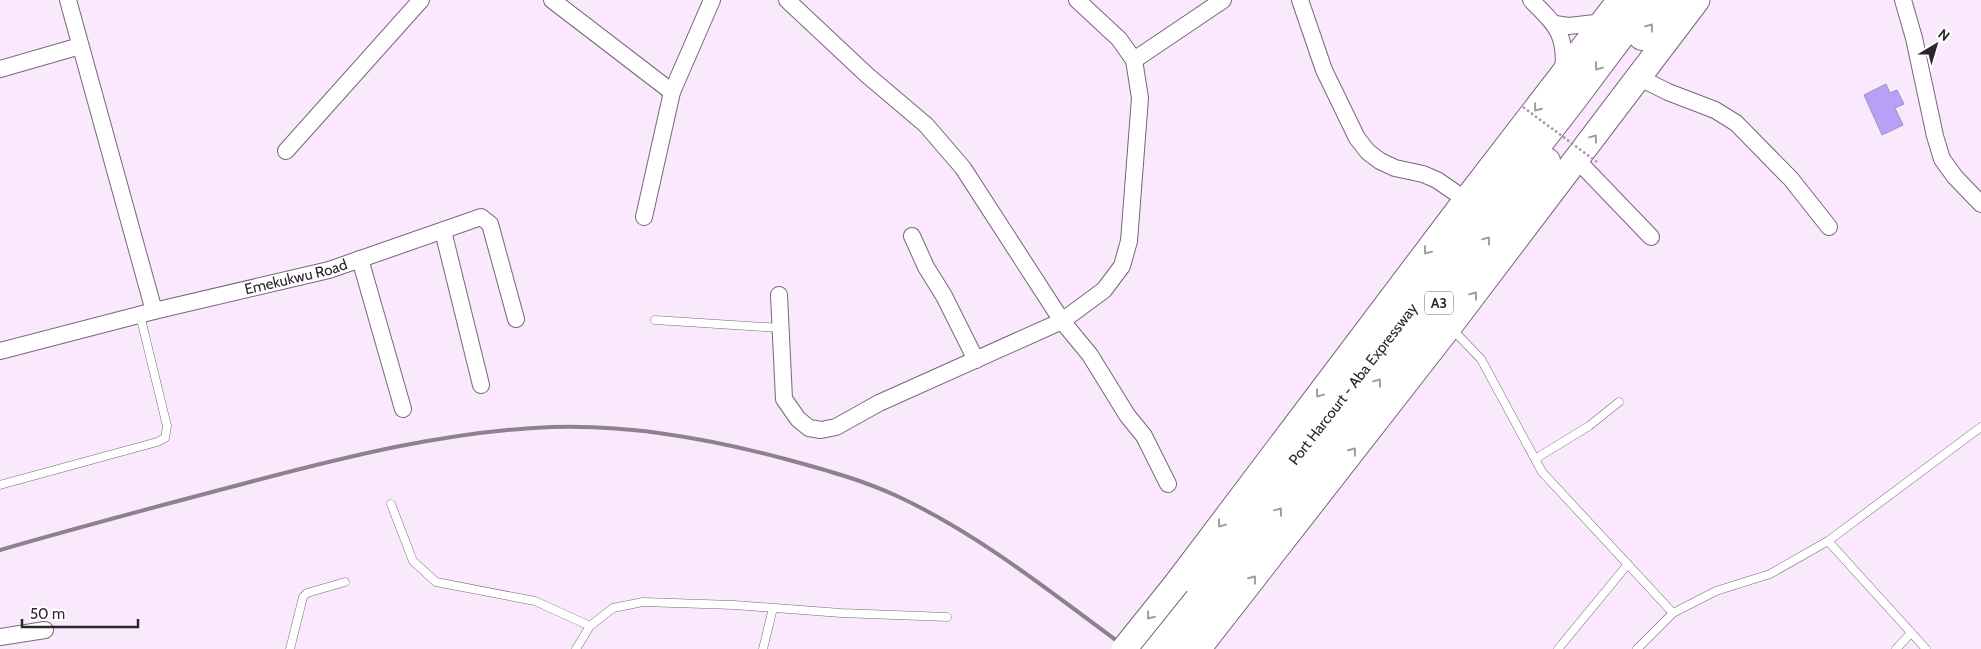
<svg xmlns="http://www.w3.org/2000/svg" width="1981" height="649" font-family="Cabin,sans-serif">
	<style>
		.building { fill: #b7a1f8; stroke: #9c96b2 }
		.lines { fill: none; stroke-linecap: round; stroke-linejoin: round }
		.service-casing { stroke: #79667c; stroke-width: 9 }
		.minor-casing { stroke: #79667c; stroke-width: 18 }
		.primary-casing { stroke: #79667c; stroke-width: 27 }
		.trunk-casing { stroke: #79667c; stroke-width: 28 }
		.service { stroke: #fff; stroke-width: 8 }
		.minor { stroke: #fff; stroke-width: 16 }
		.primary { stroke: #fff; stroke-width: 25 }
		.trunk { stroke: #fff; stroke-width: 26 }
		.rail { stroke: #8e818f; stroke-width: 4 }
		.primary-bridge-casing { stroke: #79667c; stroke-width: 27; stroke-linecap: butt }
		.path-bridge { stroke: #a395a5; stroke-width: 2.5; stroke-dasharray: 2.5 2.5; stroke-linecap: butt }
		.primary-bridge { stroke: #fff; stroke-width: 25 }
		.oneway { stroke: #a09da1 }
		.labels { text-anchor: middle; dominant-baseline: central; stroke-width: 4.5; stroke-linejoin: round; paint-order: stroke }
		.shield { fill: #fff; stroke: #6c666d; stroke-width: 1 }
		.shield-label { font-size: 14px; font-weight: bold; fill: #2d252e }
		.street-label { font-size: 15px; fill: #2d252e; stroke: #fff }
	</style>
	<rect width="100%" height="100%" fill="#fae8fc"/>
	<!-- building -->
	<path class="building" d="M1886,84L1890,93L1897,90L1904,104L1895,108L1903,125L1882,135L1864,95Z"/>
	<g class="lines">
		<!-- service casing -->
		<g class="service-casing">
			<path id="service" d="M655,320L781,328
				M1451,328L1481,359L1542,472L1673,613
				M1535,459L1589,426L1619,402
				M0,485L157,442L165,438L167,426L140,315
				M391,504L413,561L436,582L535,601L590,626
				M1828,541L1926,649
				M290,649L303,597L307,593L345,582
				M576,649L590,626L613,608L643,602L734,605L841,613L947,617
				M763,649L773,608
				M1558,649L1628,564
				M1637,649L1673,613L1716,591L1770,574L1828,541L1981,427
				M1896,649L1911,633"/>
		</g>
		<!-- minor casing -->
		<g class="minor-casing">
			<g id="minor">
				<path d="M68,0L154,311"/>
				<path d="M552,0L672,92"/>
				<path d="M787,0L867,75L926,125L963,168L1062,321L1090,355L1127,415L1144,436L1168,484"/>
				<path d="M1300,0L1324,70L1357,138L1368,152L1380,161L1395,168L1423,174L1437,180L1466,200"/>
				<path d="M1531,0C1557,26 1567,35 1563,73"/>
				<path d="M1903,0L1914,38L1935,136L1942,159L1955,177L1981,204"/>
				<path d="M1555,24L1569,26L1604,22"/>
				<path d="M1134,60L1223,0"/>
				<path d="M0,69L80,46"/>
				<path d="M1640,78L1668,92L1715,110L1736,123L1791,179L1829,227"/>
				<path d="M286,151L421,0"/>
				<path d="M1577,160L1651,237"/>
				<path d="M644,217L672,92L712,0"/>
				<path d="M443,231L481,385"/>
				<path d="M912,236L926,267L944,296L976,360"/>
				<path d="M360,259L403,409"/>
				<path d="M779,295L784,399L798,419L809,428L821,430L836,427L879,403L1062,321L1104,290L1122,266L1129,241L1140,98L1134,60L1119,39L1077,0"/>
				<path id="s1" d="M0,351L154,311L329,270L481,217L490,224L516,319"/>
				<path d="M0,637L45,630"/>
			</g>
		</g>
		<!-- primary casing -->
		<g class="primary-casing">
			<path id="primary" d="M1177,583L1466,200L1620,0
				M1198,649L1449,327L1697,0"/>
		</g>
		<!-- trunk casing -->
		<g class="trunk-casing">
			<g id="trunk">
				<path d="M1642,37L1670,0"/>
				<path id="s2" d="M1148,649L1574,99L1648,0"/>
				<path d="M1174,649L1547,161"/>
			</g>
		</g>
		<!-- service -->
		<use href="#service" class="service"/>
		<!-- minor -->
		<use href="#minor" class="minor"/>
		<!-- primary -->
		<use href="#primary" class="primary"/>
		<!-- trunk -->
		<use href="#trunk" class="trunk"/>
		<!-- rail -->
		<path class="rail" d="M0,550C83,526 166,504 250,482C348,456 449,431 551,427C631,424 712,439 789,460C826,470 862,480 897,496C981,535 1054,595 1128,649"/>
		<!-- primary-bridge casing -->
		<g class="primary-bridge-casing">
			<path id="primary-bridge" d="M1124,649L1177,583"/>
		</g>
		<!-- path-bridge -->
		<path class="path-bridge" d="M1523,107L1597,162"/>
		<!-- primary-bridge -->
		<use href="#primary-bridge" class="primary-bridge"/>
	</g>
	<!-- one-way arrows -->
	<defs><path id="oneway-chevron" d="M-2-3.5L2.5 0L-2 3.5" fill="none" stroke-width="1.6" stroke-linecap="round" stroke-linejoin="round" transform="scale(1.25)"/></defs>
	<g class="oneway">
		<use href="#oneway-chevron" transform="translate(1650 27) rotate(-53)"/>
		<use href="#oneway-chevron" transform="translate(1598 67) rotate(127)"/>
		<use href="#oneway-chevron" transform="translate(1537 108) rotate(128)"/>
		<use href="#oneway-chevron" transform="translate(1594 138) rotate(-53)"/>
		<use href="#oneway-chevron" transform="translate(1487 240) rotate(-53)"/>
		<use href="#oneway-chevron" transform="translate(1427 251) rotate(127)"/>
		<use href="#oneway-chevron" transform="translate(1474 295) rotate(-53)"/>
		<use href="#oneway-chevron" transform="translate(1378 382) rotate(-53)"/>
		<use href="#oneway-chevron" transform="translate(1319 394) rotate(127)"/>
		<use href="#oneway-chevron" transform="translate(1353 451) rotate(-52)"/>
		<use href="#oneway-chevron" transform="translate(1279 511) rotate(-53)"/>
		<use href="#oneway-chevron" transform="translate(1221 524) rotate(127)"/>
		<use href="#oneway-chevron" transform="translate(1253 579) rotate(-52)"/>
		<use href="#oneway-chevron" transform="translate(1150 616) rotate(128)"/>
	</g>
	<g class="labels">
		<!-- shield labels -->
		<rect class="shield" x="1425" y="291.5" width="28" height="23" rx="4"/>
		<g class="shield-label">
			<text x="1439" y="303">A3</text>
		</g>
		<!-- street labels -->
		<g class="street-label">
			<text stroke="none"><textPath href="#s1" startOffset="305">Emekukwu Road</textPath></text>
			<text stroke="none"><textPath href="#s2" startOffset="335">Port Harcourt - Aba Expressway</textPath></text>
		</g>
	</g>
	<!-- north arrow -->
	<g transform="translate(1936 45) rotate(38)" stroke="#ffffff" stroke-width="4" paint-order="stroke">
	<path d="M0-4L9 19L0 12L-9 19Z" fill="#2d252e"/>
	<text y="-8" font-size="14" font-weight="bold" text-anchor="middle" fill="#2d252e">N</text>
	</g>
	<!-- scale -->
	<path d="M22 619v8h116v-8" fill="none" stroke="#2d252e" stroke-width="2.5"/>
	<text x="30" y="619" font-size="15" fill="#2d252e" stroke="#ffffff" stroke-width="4" paint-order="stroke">50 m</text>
</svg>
